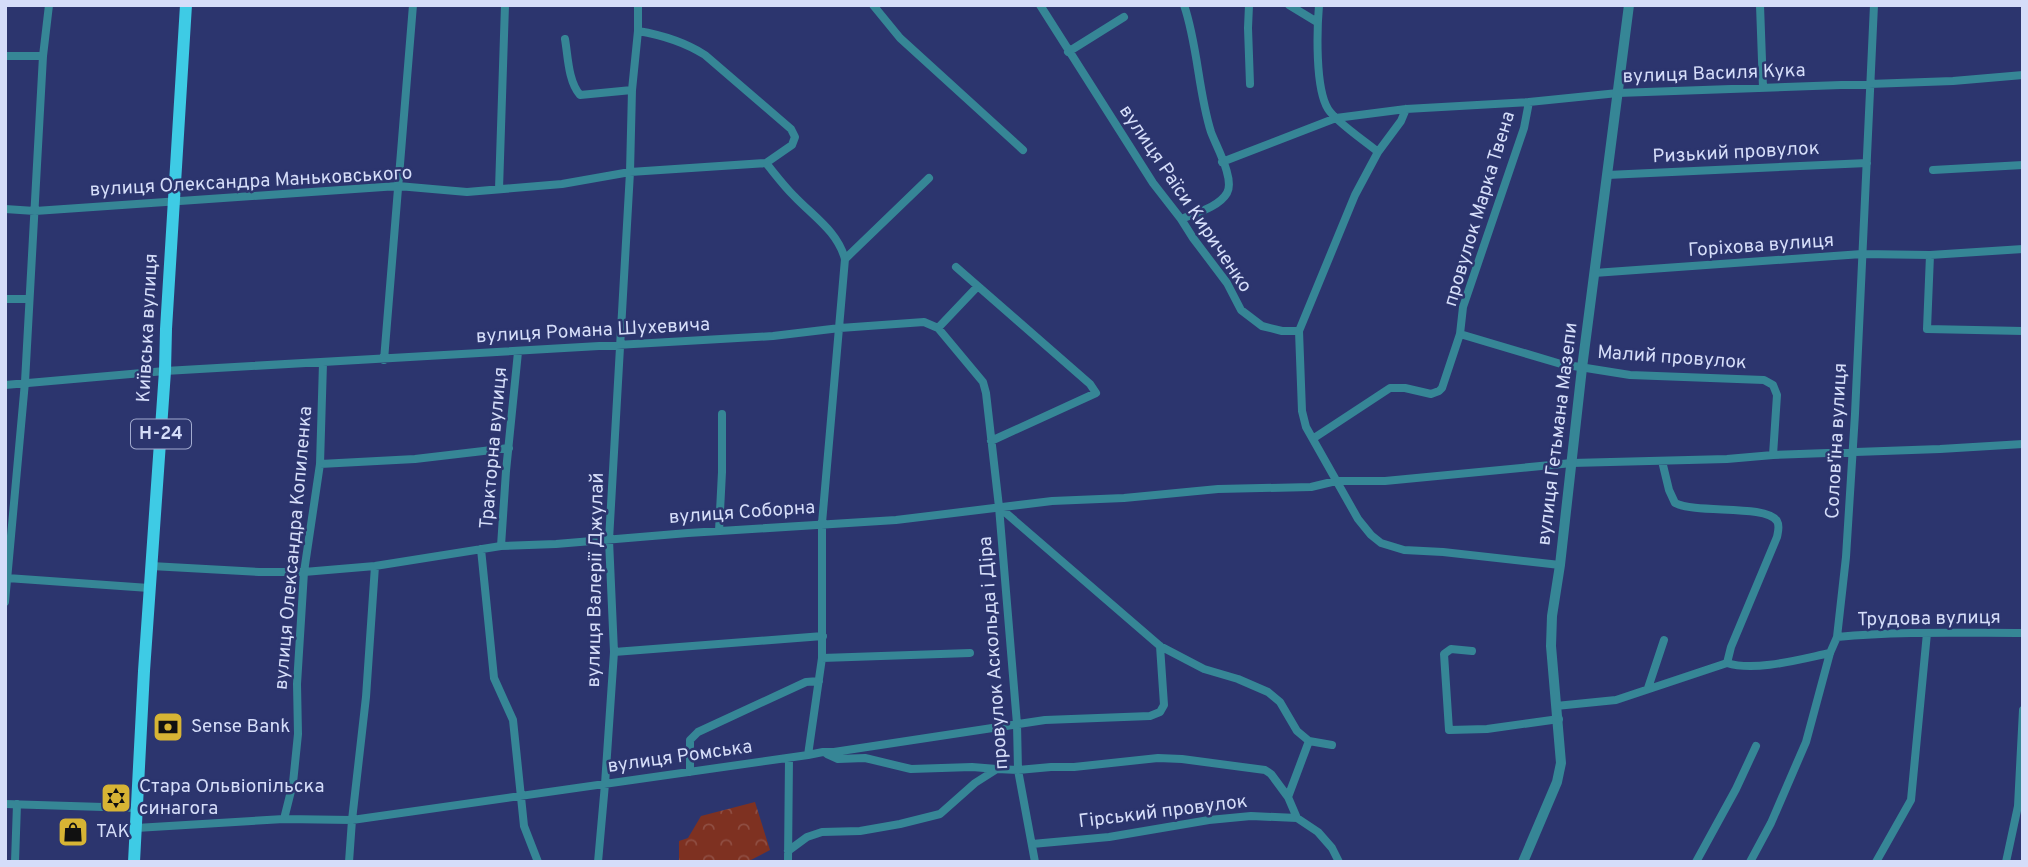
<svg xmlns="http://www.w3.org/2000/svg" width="2028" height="867" font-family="Overpass,sans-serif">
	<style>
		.park { fill: url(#park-crowns) }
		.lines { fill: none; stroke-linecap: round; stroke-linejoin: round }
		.minor { stroke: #368696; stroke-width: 8 }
		.tertiary { stroke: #368696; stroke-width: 10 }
		.primary { stroke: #3ecbe5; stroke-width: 12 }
		.labels { text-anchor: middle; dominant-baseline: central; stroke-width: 5; stroke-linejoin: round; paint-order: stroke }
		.shield { fill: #2c356e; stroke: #a2abcf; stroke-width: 2 }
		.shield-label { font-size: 18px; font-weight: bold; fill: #d5ddf9 }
		.street-label { font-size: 19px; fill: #d5ddf9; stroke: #2c356e }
		.poi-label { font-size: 19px; fill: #d5ddf9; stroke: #2c356e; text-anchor: start }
	</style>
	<defs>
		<pattern id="park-crowns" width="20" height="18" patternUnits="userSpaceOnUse" patternTransform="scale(1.75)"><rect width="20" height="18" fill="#7e3121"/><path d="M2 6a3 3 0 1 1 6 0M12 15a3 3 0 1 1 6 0" fill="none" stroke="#8f4e42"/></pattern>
	</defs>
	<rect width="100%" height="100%" fill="#2c356e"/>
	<!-- park -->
	<path class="park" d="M755,802L770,850L747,862H679V841L688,838L701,816Z"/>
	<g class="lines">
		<!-- minor -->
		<path class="minor" d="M873,5L900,38L1023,150
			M1040,5L1153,183L1181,219L1193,238L1227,283L1241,310L1262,326L1282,331H1299
			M1249,5L1248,28L1250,84
			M1289,5L1317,22
			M1319,5C1317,29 1315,88 1328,109C1336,122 1365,141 1378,152
			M1760,5L1763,88
			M638,31C662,35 683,41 705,55L791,129L795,137L792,145L766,163
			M565,39C568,56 568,81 580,95L632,90
			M1068,52L1124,17
			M5,56H43
			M1406,109L1401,121L1378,152L1355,195L1299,331L1302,411L1306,427L1358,519L1371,535L1381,543L1404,550L1443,552L1560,565
			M1222,162L1336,118L1406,109L1529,102L1618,93L1953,81L2023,75
			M766,163C775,174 784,186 794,196C814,217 837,231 845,259L822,523V658L808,755
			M1933,170L2023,165
			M1607,175L1867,163
			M499,189L505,5
			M5,209L35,211L398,186L467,192L562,184L630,172L766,163
			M1181,219C1196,213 1219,207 1227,193C1235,179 1216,146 1211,132C1198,91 1198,46 1184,5
			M1930,255L1927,329L2023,331
			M845,259L929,178
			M956,267L1090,384L1096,393L991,441
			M1594,273L1862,254L1930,255L2023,249
			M5,299H29
			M938,328L977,287
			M1460,334L1561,364L1630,375L1764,380L1773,385L1777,395L1773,455
			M384,360L413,5
			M5,385L165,371L773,336L840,328L924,322L938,328L983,382L986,393L999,507L1017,724L1018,770L1035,862
			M1314,438L1390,388H1405L1431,394L1439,391L1442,388L1460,334L1463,307L1524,128L1529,102
			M1662,461L1669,490L1675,503C1697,514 1766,504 1777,521C1780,526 1778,532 1777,537L1731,647L1727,663
			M320,464L415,459L509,448
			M999,507L1160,646L1204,669L1238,679L1268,692L1280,702L1297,731L1309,741L1332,745
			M719,531L722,472V414
			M501,546L506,471L518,352
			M481,549L494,678L513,720L524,826L538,862
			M151,566L259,572H304L375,566L501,546L556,544L688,533L896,520L1052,501L1124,498L1218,489L1311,487L1336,481H1385L1572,463L1727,459L1773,455L1940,449L2023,444
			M7,578L149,588
			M5,602L25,382L43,56L49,5
			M1837,637C1898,631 1961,633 2023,633
			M1472,651L1451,649L1444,654L1449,730L1487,729L1559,719
			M614,652L823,636
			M822,658L970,653
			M1648,688L1664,640
			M1556,706L1616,700L1727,663C1755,672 1801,659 1830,653
			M1309,741L1288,797L1297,818L1318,832L1332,848L1339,862
			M827,754L838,759L865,758L911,769L972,767L997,769
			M690,772V740L698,732L806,682L819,681
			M5,804L136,808
			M284,819L293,783L298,734L297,684L304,572L320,464L323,363
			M136,828L284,819L352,820L808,755L823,752H834L1045,720L1150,716L1160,712L1164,705L1160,646
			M1032,844L1109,837L1209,820L1251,816L1297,818
			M788,851L807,837L822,832L860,831L900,824L940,814L975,783L997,769L1018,770L1051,767H1074L1158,758L1182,759L1265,770L1271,774L1288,797
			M15,862L17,804
			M349,862L352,820L366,697L375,566
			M598,862L605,784L614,652L609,540L630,172L632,90L638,31V5
			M788,862L789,758
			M1696,862L1736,789L1756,746
			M1750,862L1771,823L1806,742L1830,653L1837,637L1846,557L1855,414L1874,5
			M1876,862L1911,800L1927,633
			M2006,862L2018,806L2023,710"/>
		<!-- tertiary -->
		<path class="tertiary" d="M1523,862L1557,782L1561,763L1551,646L1552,616L1560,565L1582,368L1629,5"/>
		<!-- primary -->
		<path class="primary" d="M134,862L144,671L165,371L166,329L186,5"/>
	</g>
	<!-- icons -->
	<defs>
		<g id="bank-square" transform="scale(1.575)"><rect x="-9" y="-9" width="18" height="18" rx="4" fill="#d7b434" stroke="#2c356e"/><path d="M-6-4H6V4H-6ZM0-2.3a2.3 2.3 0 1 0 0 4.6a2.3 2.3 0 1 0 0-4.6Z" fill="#111"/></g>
		<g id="synagogue-square" transform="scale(1.575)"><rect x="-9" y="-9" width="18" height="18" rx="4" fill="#d7b434" stroke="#2c356e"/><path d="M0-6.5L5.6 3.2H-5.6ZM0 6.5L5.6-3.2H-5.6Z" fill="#111"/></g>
		<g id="shop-square" transform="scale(1.575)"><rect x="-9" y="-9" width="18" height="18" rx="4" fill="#d7b434" stroke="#2c356e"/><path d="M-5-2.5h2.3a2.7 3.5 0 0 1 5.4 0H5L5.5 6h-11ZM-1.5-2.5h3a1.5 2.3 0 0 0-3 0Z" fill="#111"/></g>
	</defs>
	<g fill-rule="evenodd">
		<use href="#bank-square" x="168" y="727"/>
		<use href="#synagogue-square" x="116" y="798"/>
		<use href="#shop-square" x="73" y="832"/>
	</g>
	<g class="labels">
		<!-- shield labels -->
		<rect class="shield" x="131" y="419.5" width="60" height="29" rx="5"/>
		<g class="shield-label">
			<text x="161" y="434">Н-24</text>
		</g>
		<!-- street labels -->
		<g class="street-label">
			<text transform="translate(1714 74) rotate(-2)">вулиця Василя Кука</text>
			<text transform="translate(1736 153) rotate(-3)">Ризький провулок</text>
			<text transform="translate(251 182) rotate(-3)">вулиця Олександра Маньковського</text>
			<text transform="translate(1185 199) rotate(56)">вулиця Раїси Кириченко</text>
			<text transform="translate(1480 209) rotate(-73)">провулок Марка Твена</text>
			<text transform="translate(1761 246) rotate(-4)">Горіхова вулиця</text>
			<text transform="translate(148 328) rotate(-87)">Київська вулиця</text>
			<text transform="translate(593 331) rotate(-3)">вулиця Романа Шухевича</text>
			<text transform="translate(1672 358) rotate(4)">Малий провулок</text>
			<text transform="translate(1558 434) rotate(-83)">вулиця Гетьмана Мазепи</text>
			<text transform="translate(1837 441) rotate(-87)">Солов'їна вулиця</text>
			<text transform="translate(494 448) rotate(-85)">Тракторна вулиця</text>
			<text transform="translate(742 513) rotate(-4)">вулиця Соборна</text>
			<text transform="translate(294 548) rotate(-85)">вулиця Олександра Копиленка</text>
			<text transform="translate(596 580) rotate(-89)">вулиця Валерії Джулай</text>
			<text transform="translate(1929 619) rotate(-1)">Трудова вулиця</text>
			<text transform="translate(994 653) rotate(-94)">провулок Аскольда і Діра</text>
			<text transform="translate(680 757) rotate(-8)">вулиця Ромська</text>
			<text transform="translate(1163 812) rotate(-7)">Гірський провулок</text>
		</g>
		<!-- poi labels -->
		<g class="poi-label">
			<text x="191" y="727">Sense Bank</text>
			<text x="139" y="787">Стара Ольвіопільска<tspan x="139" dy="22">синагога</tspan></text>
			<text x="96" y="832">ТАК</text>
		</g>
	</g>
	<!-- border -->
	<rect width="2028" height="867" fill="none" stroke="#d5ddf9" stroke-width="14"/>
</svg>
